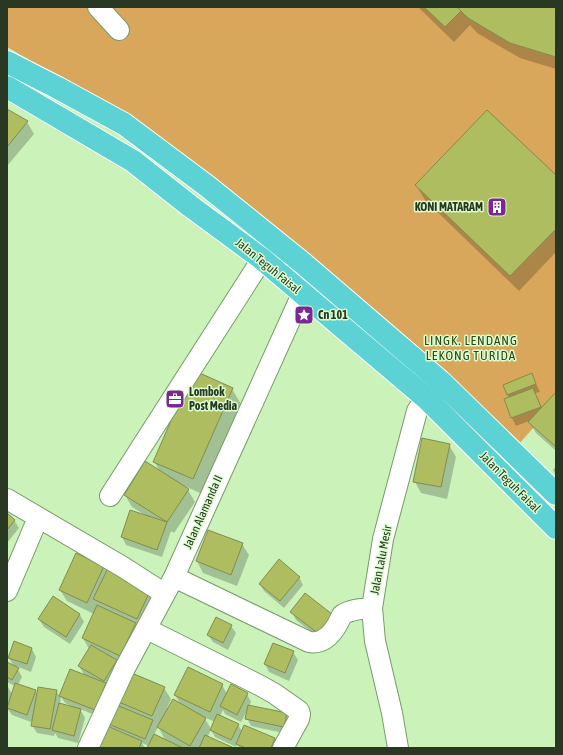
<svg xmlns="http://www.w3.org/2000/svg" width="563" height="755" font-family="'Asap Condensed',sans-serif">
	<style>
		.green { fill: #d8a75b }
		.shadow { fill: #0003; fill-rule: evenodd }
		.building { fill: #aebd5f; stroke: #828c4e }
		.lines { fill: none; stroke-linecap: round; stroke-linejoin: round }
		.minor-casing { stroke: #769b67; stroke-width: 22 }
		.highway-casing { stroke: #fff; stroke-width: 24 }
		.minor { stroke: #fff; stroke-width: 20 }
		.highway { stroke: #5dd2d4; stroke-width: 22 }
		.labels { text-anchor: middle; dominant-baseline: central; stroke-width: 3; stroke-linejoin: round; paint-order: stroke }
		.poi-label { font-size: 12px; font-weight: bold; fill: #293822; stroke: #dcfdcf; text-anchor: start }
		.street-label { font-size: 12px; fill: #293822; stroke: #dcfdcf }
		.neighbourhood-label { font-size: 13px; letter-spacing: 1px; fill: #284917; stroke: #dcfdcf }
	</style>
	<rect width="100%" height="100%" fill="#caf2b9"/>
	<!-- green -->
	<path class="green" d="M7,7H556V402L518,445L146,128L7,47Z"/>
	<!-- shadow -->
	<path class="shadow" d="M418,7H556V69L520,58L477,33L470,25L454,42Z
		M7,110L27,122L34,134L7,166Z
		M556,177V252L519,291L425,200L416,185Z
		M532,375L540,392L535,393L542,408L556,394V451L536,433L529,421L516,426L512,418L505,400L510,398L507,395Z
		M232,389L241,404L202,494L185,486L184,487L188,490L195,502L174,533L171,531L162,557L126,545L122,537L145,515L132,507L125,495L160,472L154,461Z
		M449,445L456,457L447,499L421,493L415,482Z
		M556,466V476L553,470Z
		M7,514L14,520L19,528L7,543Z
		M208,531L242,544L249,555L237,586L203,573L197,561Z
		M104,567L107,572L108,569L157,601L127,667L116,662L120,669L100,717L80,709L85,718L78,743L58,738L55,733L54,736L37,733L32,725L33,717L31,722L12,715L7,708V685L12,694L15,686L7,682V663L14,667L9,658L14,643L32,649L36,657L31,672L16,666L22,677L18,685L35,691L38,695L56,691L60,697L70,670L85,676L79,666L89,649L83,638L94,614L67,601L60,590ZM61,697L65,703L71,706V707L60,704Z
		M299,577L303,585L284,608L264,591L260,584Z
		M305,595L327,644L296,620L292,612Z
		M53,598L80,615L84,622L70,644L44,627L39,619Z
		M231,626L236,633L228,650L213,642L208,635Z
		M293,652L298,660L289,681L269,672L265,664Z
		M222,685L227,694H247L251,702L249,706L286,714L291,722L288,734L251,726L247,718L248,709L241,722L225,714L223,710L220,716L238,725L242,731L275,739L279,746V748H239L237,744L236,747L215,737L211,730L207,738L231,748H148L149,746L142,743L145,748H96L111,729L107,723L119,707L115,700L164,688L171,699L167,708H169L181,705L175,695ZM204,717L215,722L211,729ZM158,727L161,732L165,740L154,735Z"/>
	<!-- building -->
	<path class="building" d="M424,7H457L461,11L445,27Z
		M457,7H556V57L510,43L468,18Z
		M7,109L28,121L7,147Z
		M487,110L556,175V229L510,276L415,185Z
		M193,370L233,388L193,479L153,462Z
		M532,373L536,384L507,395L503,385Z
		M533,388L541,407L511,418L504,399Z
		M556,392V447L528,422Z
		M422,438L450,444L441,487L413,482Z
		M145,461L189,489L167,522L124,495Z
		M130,510L167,522L157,550L121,537Z
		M7,513L15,520L7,530Z
		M208,530L243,543L231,575L196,561Z
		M76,553L104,566L87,603L59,590Z
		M279,559L300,577L280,601L259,584Z
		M108,568L151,589L137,619L93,599Z
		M305,593L337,618L323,637L290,612Z
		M53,596L80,614L66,637L38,619Z
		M97,605L136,623L120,656L82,638Z
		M216,617L232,625L223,643L207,635Z
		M14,641L32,648L27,664L8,658Z
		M273,643L294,651L285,673L264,664Z
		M91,645L117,660L104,681L78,666Z
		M7,662L19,668L12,680L7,677Z
		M188,667L223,684L210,712L174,695Z
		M70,669L106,683L95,710L59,696Z
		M127,671L165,687L152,716L114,700Z
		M15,683L36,690L27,715L7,708Z
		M231,684L248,693L237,715L220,706Z
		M38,687L57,690L50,729L31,726Z
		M173,699L206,718L190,746L157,727Z
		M59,703L81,709L74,736L52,730Z
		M114,704L153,720L145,739L106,723Z
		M248,705L287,713L284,727L245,719Z
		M217,714L239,724L231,740L210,730Z
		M105,725L142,741L139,748H95Z
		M244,725L275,738L271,748H246L236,744Z
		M154,734L183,748H147Z
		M205,735L234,748H199Z"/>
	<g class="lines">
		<!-- minor casing -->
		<g class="minor-casing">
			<path id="minor" d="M98,7L119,30
				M110,496L262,259
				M7,499L123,567L165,594
				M174,577L309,642C326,645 336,629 342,615C351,609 362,609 372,608
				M7,591L38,518
				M147,629L261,686L275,694L299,711L300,714L299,719L283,748
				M88,748L125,668L174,577L302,294L311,281
				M398,748L392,713L375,641L372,608L383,539L417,411L436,385"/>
		</g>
		<!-- highway casing -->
		<g class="highway-casing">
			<path id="highway" d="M7,62L58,88L124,124L207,186L299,260L440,381L556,494
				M7,87L133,161L190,206L262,259L426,398L556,528"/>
		</g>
		<!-- minor -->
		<use href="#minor" class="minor"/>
		<!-- highway -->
		<use href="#highway" class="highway"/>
	</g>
	<!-- icons -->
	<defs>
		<g id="building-square" transform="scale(1)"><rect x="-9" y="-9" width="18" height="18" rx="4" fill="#7c2796" stroke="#dcfdcf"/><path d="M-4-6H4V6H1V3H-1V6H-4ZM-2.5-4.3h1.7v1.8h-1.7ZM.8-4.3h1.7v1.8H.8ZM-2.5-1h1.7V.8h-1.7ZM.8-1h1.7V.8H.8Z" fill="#fff"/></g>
		<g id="sight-square" transform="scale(1)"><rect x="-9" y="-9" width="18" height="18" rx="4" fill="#7c2796" stroke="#dcfdcf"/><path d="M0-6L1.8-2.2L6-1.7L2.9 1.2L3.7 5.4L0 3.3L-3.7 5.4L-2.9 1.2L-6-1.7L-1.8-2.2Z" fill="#fff"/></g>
		<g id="office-square" transform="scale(1)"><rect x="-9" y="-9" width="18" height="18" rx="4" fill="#7c2796" stroke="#dcfdcf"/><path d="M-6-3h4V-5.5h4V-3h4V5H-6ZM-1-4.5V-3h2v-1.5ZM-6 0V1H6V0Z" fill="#fff"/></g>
	</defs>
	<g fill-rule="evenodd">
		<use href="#building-square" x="497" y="207"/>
		<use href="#sight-square" x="304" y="315"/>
		<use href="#office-square" x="175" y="399"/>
	</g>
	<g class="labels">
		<!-- poi labels -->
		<g class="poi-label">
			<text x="483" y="207" text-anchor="end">KONI MATARAM</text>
			<text x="318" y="315">Cn 101</text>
			<text x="189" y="392">Lombok<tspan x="189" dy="14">Post Media</tspan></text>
		</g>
		<!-- street labels -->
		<g class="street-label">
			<text transform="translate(268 266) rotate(39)">Jalan Teguh Faisal</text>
			<text transform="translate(510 482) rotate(45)">Jalan Teguh Faisal</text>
			<text transform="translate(203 512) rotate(-66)">Jalan Alamanda II</text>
			<text transform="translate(381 560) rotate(-79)">Jalan Lalu Mesir</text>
		</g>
		<!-- neighbourhood labels -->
		<g class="neighbourhood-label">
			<text x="471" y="340">LINGK. LENDANG<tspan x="471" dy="15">LEKONG TURIDA</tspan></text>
		</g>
	</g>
	<!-- border -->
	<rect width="563" height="755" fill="none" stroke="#293822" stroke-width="16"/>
</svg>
